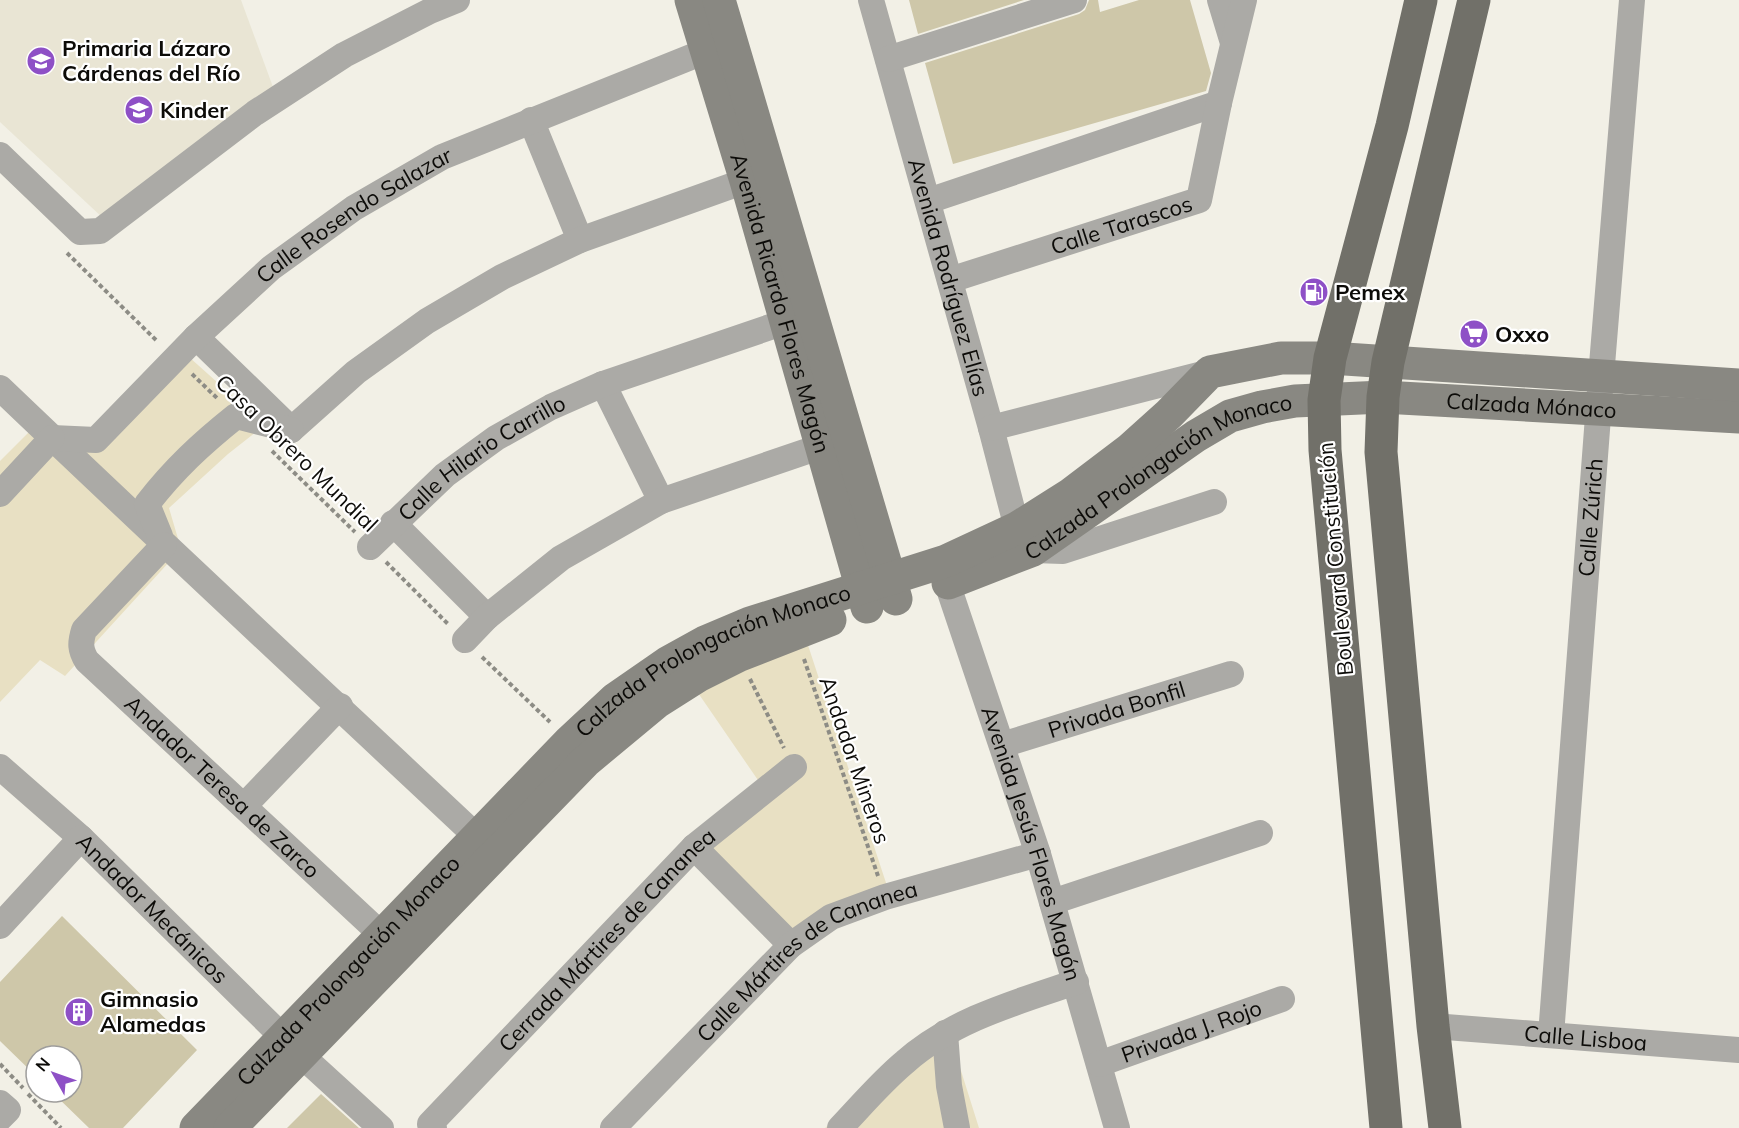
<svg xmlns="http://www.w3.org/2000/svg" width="1739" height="1128" font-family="Mulish,sans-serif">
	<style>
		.built { fill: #e9e5d4 }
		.green { fill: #e8e0c3 }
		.building { fill: #cec7a9 }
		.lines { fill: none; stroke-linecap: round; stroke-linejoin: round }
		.path { stroke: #8d8c85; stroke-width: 4; stroke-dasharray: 4.5 3; stroke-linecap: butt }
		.street { stroke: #abaaa6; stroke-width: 26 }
		.secondary { stroke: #898882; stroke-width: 33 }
		.primary { stroke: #717069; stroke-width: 33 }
		.labels { text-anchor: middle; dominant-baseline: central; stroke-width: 4.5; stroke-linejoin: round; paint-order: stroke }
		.poi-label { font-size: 22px; font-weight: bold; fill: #0c0b08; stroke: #fff; text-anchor: start }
		.street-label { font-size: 22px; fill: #0c0b08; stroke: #fff }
	</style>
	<rect width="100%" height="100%" fill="#f2f0e6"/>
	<!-- built -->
	<path class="built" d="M0,0H241L273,87L104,219L0,122Z"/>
	<!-- green -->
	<path class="green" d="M179,348L265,425L228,454L169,508L181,549L65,676L40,660L0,702V461L29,432L97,434Z
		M805,636L889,892L782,948L680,848L762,786L694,687Z
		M946,1023L979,1128H825Z"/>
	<!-- building -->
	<path class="building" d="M909,0H1024L918,34Z
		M1089,0H1098L1100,12L1139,0H1190L1211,73L1206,91L953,164L925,63L1079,14L1085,10Z
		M62,916L197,1050L123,1128H89L52,1092H72V1056H36V1076L0,1041V982Z
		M321,1094L359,1128H287Z"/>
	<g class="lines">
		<!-- path -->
		<path class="path" d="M67,253L158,342
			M192,374L219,400
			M272,451L355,532
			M386,562L448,624
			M482,657L550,722
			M804,659L878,876
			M750,679L784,748
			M0,1064L23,1088
			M28,1094L61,1128"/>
		<!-- street -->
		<g class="street">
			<path id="s1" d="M871,0L991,428L1017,528L1033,550L1063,551L1214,502"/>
			<path d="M1220,0L1233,43"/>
			<path d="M888,59L1074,0"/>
			<path d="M531,120L580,240"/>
			<path d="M0,155L80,232L100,231L255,113L344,55L430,11L457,0"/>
			<path d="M928,201L1219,103"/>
			<path id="s2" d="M950,280L1199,200L1219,103L1244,0"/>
			<path d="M196,337L291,429"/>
			<path d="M603,384L661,501"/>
			<path d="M0,388C162,543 327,696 490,849"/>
			<path d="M991,428L1210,372"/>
			<path d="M291,430L356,372L427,321L502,277L580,240L762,175"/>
			<path id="s3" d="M52,438L96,440L196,337L271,268L354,208L442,157L706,51"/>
			<path d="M0,494L52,438"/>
			<path d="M393,523L487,617"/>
			<path d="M160,536L147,504C174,469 201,444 236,416L291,430"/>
			<path id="s4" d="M164,545L84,630C80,643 80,650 87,661L382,935"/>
			<path id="s5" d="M370,547L445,475L496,438L551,407L603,384L785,322"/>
			<path id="s6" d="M946,565L947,583L1038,854L1117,1128"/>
			<path d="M465,640L487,617L561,558L661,501L837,441"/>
			<path id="s7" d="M1002,745L1231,674"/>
			<path id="s8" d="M0,767L81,838L301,1055L381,1128"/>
			<path d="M244,806L340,706"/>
			<path d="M694,847L791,945"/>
			<path d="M1052,902L1260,833"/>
			<path d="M0,926L81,838"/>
			<path id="s9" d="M1433,1026L1739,1050"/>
			<path d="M945,1033L949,1086L957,1128"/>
			<path id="s10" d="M1551,1035L1601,377L1632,0"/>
			<path id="s11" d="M1099,1064L1282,999"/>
			<path d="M0,1103L8,1110L0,1118"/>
			<path id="s12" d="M434,1128L430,1124L694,847L794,767"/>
			<path id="s13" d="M613,1128L791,945L831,917L885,897L1038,854"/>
			<path d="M840,1128C861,1106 881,1082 905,1062C952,1020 1017,1002 1076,982"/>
		</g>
		<!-- secondary -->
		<g class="secondary">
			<path id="s14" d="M691,0L746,181L867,607"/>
			<path d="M719,0L896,599"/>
			<path id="s15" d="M948,583L1033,550L1196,436L1230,416L1262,407L1295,401L1383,397L1739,417"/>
			<path id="s16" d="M196,1128L570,741L615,699L667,663L705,642L750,623L946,561L1017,528L1071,494L1129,450L1169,414L1210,372L1281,358H1330L1739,385"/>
			<path d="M230,1128L586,761L657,702L698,676L738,656L830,620"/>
		</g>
		<!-- primary -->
		<path class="primary" d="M1386,1128L1325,450L1324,400L1330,358L1392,126L1421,0
			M1445,1128L1433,1026L1381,452L1383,397L1388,362L1474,0"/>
	</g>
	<!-- icons -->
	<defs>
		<g id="school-disc" transform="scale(1.5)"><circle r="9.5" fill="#8e50c6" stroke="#fff"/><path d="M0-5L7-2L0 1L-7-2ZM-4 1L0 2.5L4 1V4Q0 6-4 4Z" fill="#fff"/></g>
		<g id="fuel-disc" transform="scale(1.5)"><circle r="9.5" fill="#8e50c6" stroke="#fff"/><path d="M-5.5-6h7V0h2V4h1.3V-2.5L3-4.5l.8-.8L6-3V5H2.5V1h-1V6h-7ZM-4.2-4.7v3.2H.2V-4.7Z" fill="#fff"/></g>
		<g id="supermarket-disc" transform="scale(1.5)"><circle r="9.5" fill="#8e50c6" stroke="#fff"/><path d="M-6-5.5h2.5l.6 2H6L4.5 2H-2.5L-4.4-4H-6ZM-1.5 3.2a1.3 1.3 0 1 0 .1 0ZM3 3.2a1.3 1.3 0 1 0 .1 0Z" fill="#fff"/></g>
		<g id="building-disc" transform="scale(1.5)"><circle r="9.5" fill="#8e50c6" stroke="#fff"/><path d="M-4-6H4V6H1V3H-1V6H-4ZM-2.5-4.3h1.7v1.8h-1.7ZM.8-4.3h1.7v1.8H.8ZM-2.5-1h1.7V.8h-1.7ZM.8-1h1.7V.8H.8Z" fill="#fff"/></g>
	</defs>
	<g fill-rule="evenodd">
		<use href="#school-disc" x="41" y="61"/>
		<use href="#school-disc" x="139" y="110"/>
		<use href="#fuel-disc" x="1314" y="292"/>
		<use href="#supermarket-disc" x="1474" y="334"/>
		<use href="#building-disc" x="79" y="1012"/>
	</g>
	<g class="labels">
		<!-- poi labels -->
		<g class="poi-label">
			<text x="62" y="48">Primaria Lázaro<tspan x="62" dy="25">Cárdenas del Río</tspan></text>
			<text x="160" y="110">Kinder</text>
			<text x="1335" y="292">Pemex</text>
			<text x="1495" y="334">Oxxo</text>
			<text x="100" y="999">Gimnasio<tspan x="100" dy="25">Alamedas</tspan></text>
		</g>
		<!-- street labels -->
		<g class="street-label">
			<text stroke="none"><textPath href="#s3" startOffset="388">Calle Rosendo Salazar</textPath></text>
			<text stroke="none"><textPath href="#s2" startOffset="180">Calle Tarascos</textPath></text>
			<text stroke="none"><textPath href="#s1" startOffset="288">Avenida Rodríguez Elías</textPath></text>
			<text stroke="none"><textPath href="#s14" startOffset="316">Avenida Ricardo Flores Magón</textPath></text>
			<text stroke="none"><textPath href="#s15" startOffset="633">Calzada Mónaco</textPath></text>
			<text transform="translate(297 453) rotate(44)">Casa Obrero Mundial</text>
			<text stroke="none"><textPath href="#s5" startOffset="144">Calle Hilario Carrillo</textPath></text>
			<text stroke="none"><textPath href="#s15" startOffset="238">Calzada Prolongación Monaco</textPath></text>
			<text stroke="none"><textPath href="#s10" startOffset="519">Calle Zúrich</textPath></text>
			<text transform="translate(1335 559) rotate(-95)">Boulevard Constitución</text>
			<text stroke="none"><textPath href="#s16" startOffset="705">Calzada Prolongación Monaco</textPath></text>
			<text stroke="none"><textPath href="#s7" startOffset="120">Privada Bonfil</textPath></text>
			<text transform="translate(855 760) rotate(71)">Andador Mineros</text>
			<text stroke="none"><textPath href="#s4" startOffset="334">Andador Teresa de Zarco</textPath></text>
			<text stroke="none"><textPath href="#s6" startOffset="292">Avenida Jesús Flores Magón</textPath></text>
			<text stroke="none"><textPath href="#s8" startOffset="208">Andador Mecánicos</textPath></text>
			<text stroke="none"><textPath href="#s12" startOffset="261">Cerrada Mártires de Cananea</textPath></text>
			<text stroke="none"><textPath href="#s13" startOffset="260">Calle Mártires de Cananea</textPath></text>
			<text stroke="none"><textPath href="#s16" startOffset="219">Calzada Prolongación Monaco</textPath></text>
			<text stroke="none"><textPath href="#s11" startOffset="98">Privada J. Rojo</textPath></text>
			<text stroke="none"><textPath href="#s9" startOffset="153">Calle Lisboa</textPath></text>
		</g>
	</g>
	<!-- north arrow -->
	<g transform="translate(54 1074) rotate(310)"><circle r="28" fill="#ffffff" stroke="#9e9d9c" stroke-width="1.5"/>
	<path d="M0-4.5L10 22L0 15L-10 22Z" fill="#8e50c6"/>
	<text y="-9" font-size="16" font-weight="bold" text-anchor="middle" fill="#0c0b08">N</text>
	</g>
</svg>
